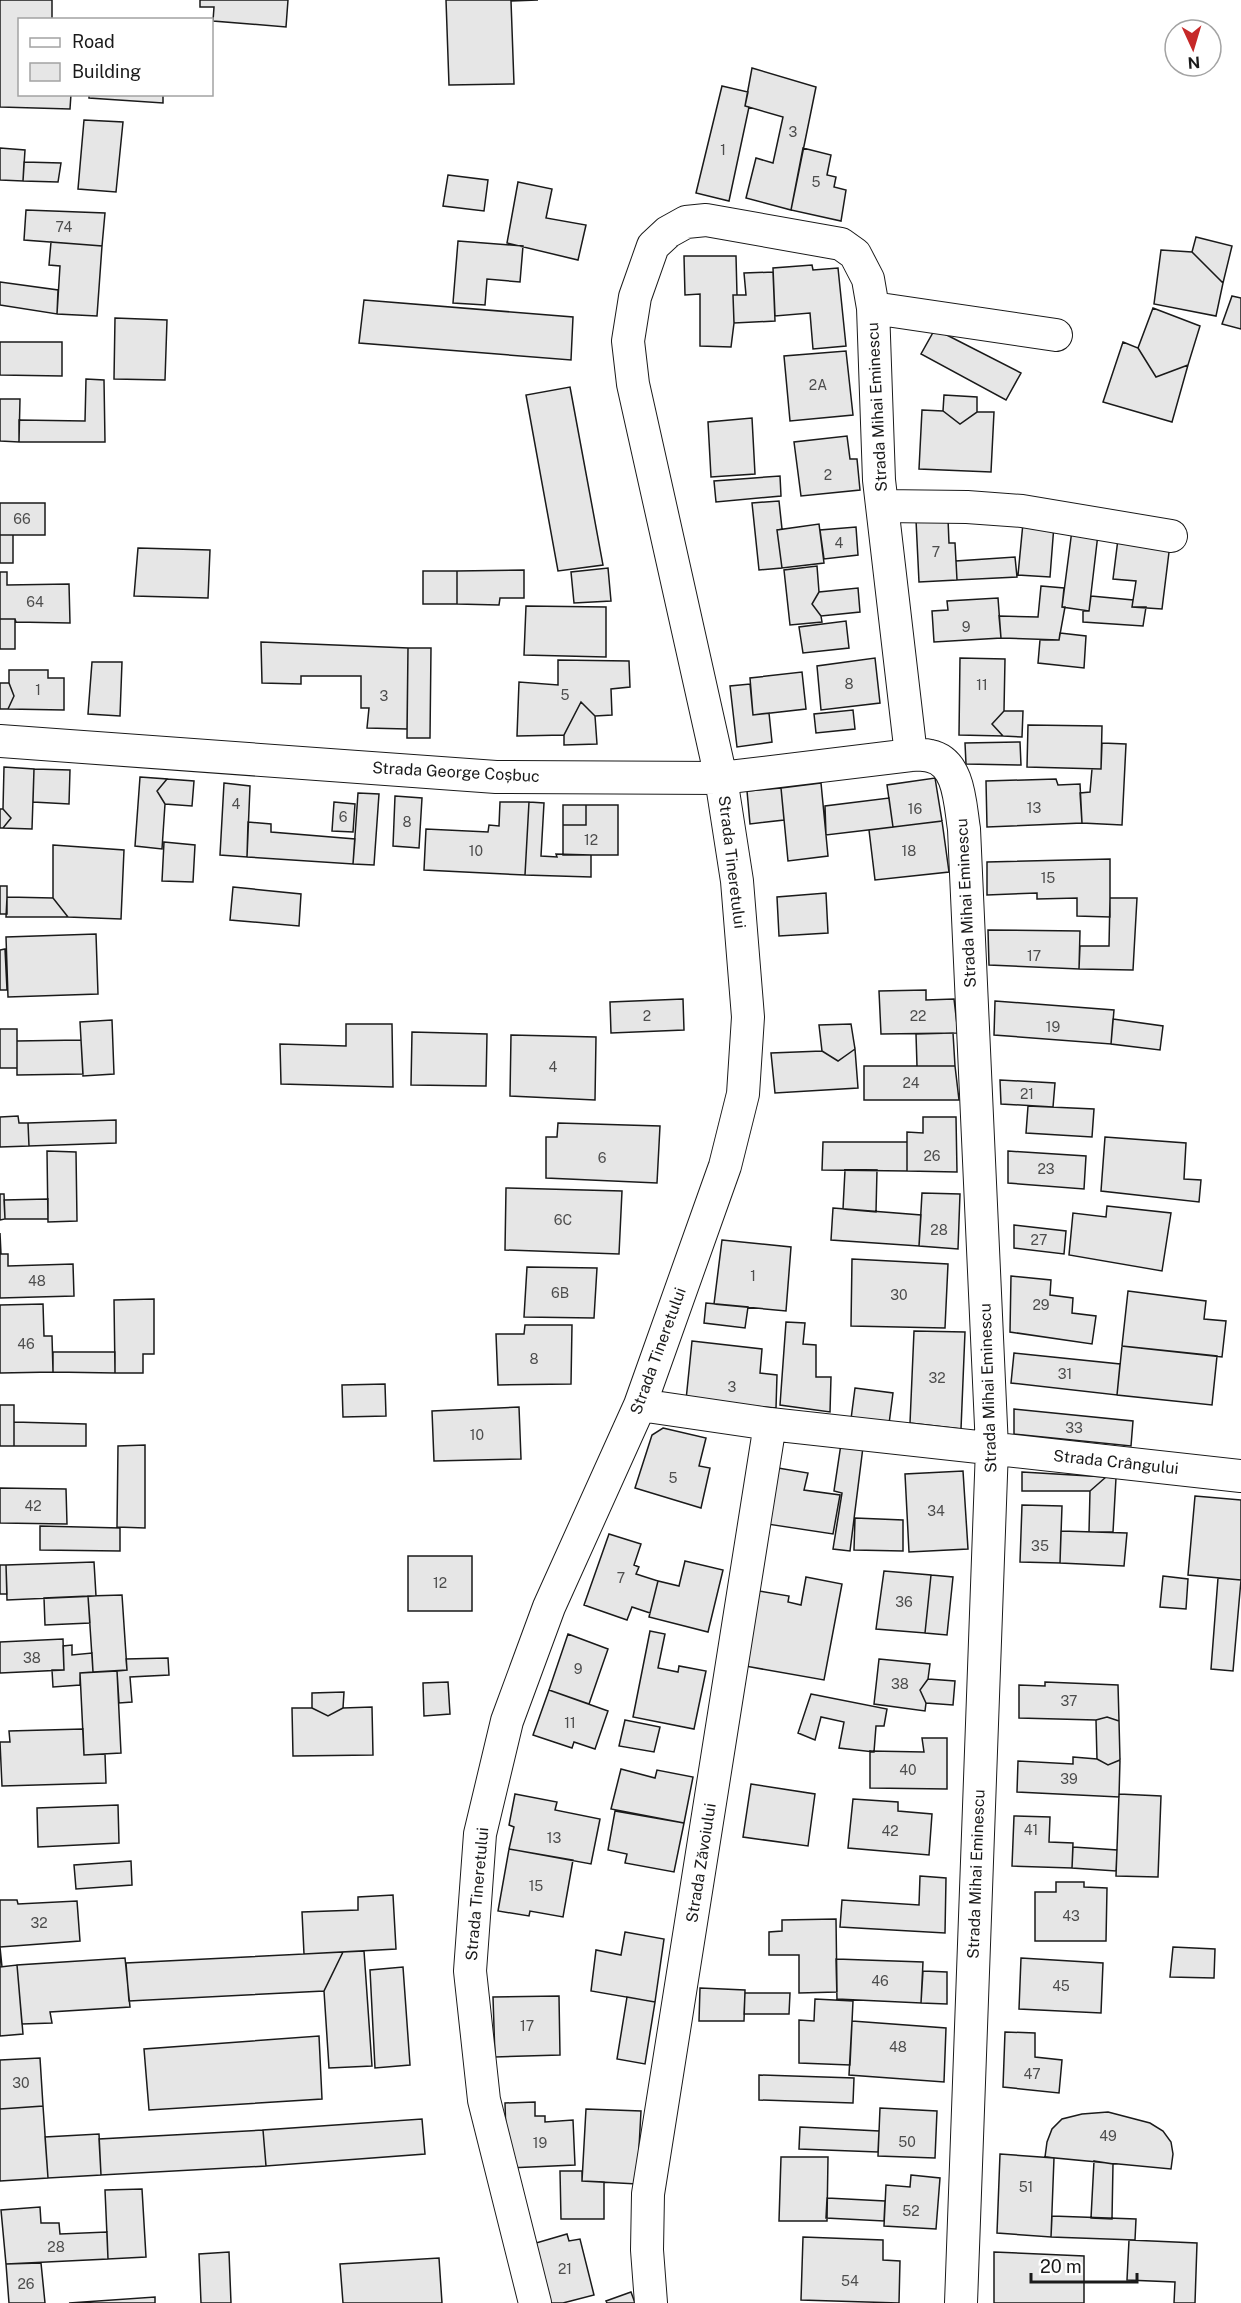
<svg xmlns="http://www.w3.org/2000/svg" width="1241" height="2303" font-family="'Public Sans',sans-serif">
	<style>
		.building { fill: #e6e6e6; stroke: #1a1a1a; stroke-width: 1.5 }
		.lines { fill: none; stroke-linecap: round; stroke-linejoin: round }
		.street-casing { stroke: #1a1a1a; stroke-width: 34 }
		.street { stroke: #fff; stroke-width: 32 }
		.labels { text-anchor: middle; dominant-baseline: central; stroke-width: 4.5; stroke-linejoin: round; paint-order: stroke }
		.number-label { font-size: 14px; fill: #4d4d4d }
		.street-label { font-size: 16px; fill: #1a1a1a; stroke: #fff }
	</style>
	<rect width="100%" height="100%" fill="#fff"/>
	<!-- building -->
	<path class="building" d="M0,0H52V20H20V94H71L70,109L0,107Z
		M200,0H288L286,27L213,21L214,7H200Z
		M446,0H538L511,1L514,84L449,85Z
		M752,68L816,87L791,210L746,198L756,158L773,163L783,117L745,106Z
		M722,86L748,92L745,106L749,107L729,201L696,193Z
		M89,94H163V103L89,98Z
		M84,120L123,122L116,192L78,189Z
		M0,148L25,150L23,181L0,180Z
		M803,148L831,155L827,175L836,177L834,187L846,190L841,221L791,210Z
		M24,162L61,163L58,182L23,181Z
		M448,175L488,180L484,211L443,206Z
		M518,182L552,189L546,218L586,225L578,260L507,243Z
		M26,210L105,213L102,246L24,240Z
		M1196,237L1232,246L1223,283L1192,252Z
		M458,241L523,246L520,282L487,279L485,305L453,303Z
		M51,242L102,246L97,316L57,314L60,266L49,265Z
		M1161,250L1192,252L1223,283L1216,316L1154,304Z
		M684,256H736L737,295H733L734,323L731,347L700,346V294L685,295Z
		M812,265L813,270L838,268L846,346L813,349L810,313L775,316L773,268Z
		M773,272L775,321L734,323L733,295H746L744,273Z
		M0,282L58,290L57,314L0,305Z
		M1232,296L1241,298V329L1222,324Z
		M364,300L573,317L571,360L359,343Z
		M1153,308L1200,326L1188,365L1156,377L1138,348Z
		M115,318L167,320L165,380L114,379Z
		M935,329L1021,373L1006,400L921,354Z
		M0,342H62V376L0,375Z
		M1123,342L1138,348L1156,377L1188,365L1172,422L1103,402Z
		M846,351L853,415L790,421L784,356Z
		M86,379L104,380L105,442H19V420L85,421Z
		M570,387L603,565L558,571L526,395Z
		M944,395L977,397V412L960,424L943,411Z
		M0,399H20L19,442L0,441Z
		M922,410L943,411L960,424L977,412H994L991,472L919,469Z
		M752,418L755,474L711,477L708,422Z
		M847,436L850,459H857L860,490L801,496L794,442Z
		M780,476L781,496L716,502L714,481Z
		M779,501L782,529L777,530L782,568L759,570L752,503Z
		M0,503H45V535H0Z
		M948,519L949,543H955L957,580L919,582L916,520Z
		M1023,523L1054,525L1050,577L1018,575Z
		M819,524L824,563L782,568L777,530Z
		M856,527L858,555L824,559L820,530Z
		M1072,530L1098,534L1089,611L1062,607Z
		M0,535H13V563H0Z
		M1118,539L1170,544L1162,609L1132,607L1136,581L1113,579Z
		M138,548L210,550L208,598L134,596Z
		M1015,557L1017,577L957,580L956,561Z
		M817,566L819,592L812,604L821,616L822,622L790,625L784,570Z
		M608,568L611,601L574,603L571,572Z
		M524,570V598H500L499,605L457,604V571Z
		M423,571H457V604H423Z
		M0,572H7V585L69,584L70,623L16,622L15,619H0Z
		M1041,586L1064,588L1062,607H1065L1059,640L1001,638L999,616L1038,617Z
		M858,588L860,612L821,616L812,604L819,592Z
		M1091,596L1133,600L1132,607H1146L1143,626L1083,622V611H1089Z
		M998,598L1001,638L934,642L932,611L948,610L947,601Z
		M526,606L606,607V657L524,655Z
		M0,619H15V649H0Z
		M846,621L849,648L803,653L799,627Z
		M1060,633L1086,636L1084,668L1038,663L1040,640H1059Z
		M261,642L408,648L407,729L367,728L369,708H361V676H301V684L262,683Z
		M408,648H431L430,738H407Z
		M875,658L880,703L821,710L817,666Z
		M960,658L1005,659L1004,711L992,724L1003,736L959,735Z
		M558,660L629,661L630,687L611,689L612,715L595,716L581,702L564,735L517,736L519,682L558,685Z
		M92,662H122L120,716L88,714Z
		M9,670H48V678H64V710L8,709L14,696L9,683Z
		M802,672L806,709L753,715L750,678Z
		M0,683H9L14,696L8,709H0Z
		M750,684L753,715L769,713L772,742L737,747L730,686Z
		M581,702L595,716L597,744L564,745V735Z
		M853,710L855,729L816,733L814,714Z
		M1004,711H1023L1022,737L1003,736L992,724Z
		M1028,725L1102,726L1101,769L1027,767Z
		M1020,742L1021,765L966,764L965,743Z
		M1102,743L1126,744L1122,825L1082,823L1080,793L1090,792L1092,769H1101Z
		M4,767L34,769L32,829L3,828L11,818L3,809Z
		M34,769L70,770L69,804L33,802Z
		M140,777L167,779L157,791L165,804L162,849L135,846Z
		M935,778L942,821L893,827L887,785Z
		M167,779L194,781L192,806L165,804L157,791Z
		M1056,779L1058,785L1080,784L1082,823L987,827L986,781Z
		M224,783L250,786L247,857L220,855Z
		M821,783L828,856L788,861L781,788Z
		M781,788L784,820L750,824L747,791Z
		M358,793L379,794L374,865L353,864Z
		M395,796L422,798L419,848L393,846Z
		M889,798L893,827L826,835L825,806Z
		M334,802L355,804L353,832L332,831Z
		M500,802H529L525,875L424,870L426,829L488,832L489,825L499,826Z
		M529,802L544,803L541,856L557,857L556,854L591,855V877L525,875Z
		M563,805H618V855H563Z
		M563,805H586V825H563Z
		M0,809H3L11,818L3,828H0Z
		M942,821L949,872L875,880L869,830Z
		M248,822L271,824V832L355,839L353,864L247,857Z
		M164,842L195,845L193,882L162,881Z
		M53,845L124,850L121,919L68,917L53,898Z
		M1110,859V917L1077,916V898L1037,899V893L987,895V862Z
		M0,886H7V914H0Z
		M233,887L301,894L299,926L230,920Z
		M826,893L828,933L779,936L777,897Z
		M7,897L53,898L68,917H6Z
		M1110,898H1137L1133,970L1079,969L1080,946H1109Z
		M988,930L1080,931L1079,969L989,965Z
		M96,934L98,994L8,997L6,937Z
		M5,949L7,990H0V950Z
		M926,990V1000L954,999L958,1033L881,1034L879,991Z
		M683,999L684,1030L611,1033L610,1002Z
		M995,1001L1114,1010L1111,1044L994,1035Z
		M1113,1019L1163,1026L1160,1050L1111,1044Z
		M112,1020L114,1074L83,1076L80,1022Z
		M346,1024H392L393,1087L281,1084L280,1044L346,1046Z
		M851,1024L855,1049L838,1061L822,1051L819,1025Z
		M0,1029H17V1068H0Z
		M412,1032L487,1034L486,1086L411,1085Z
		M953,1033L955,1066H917L916,1034Z
		M511,1035L596,1037L595,1100L510,1096Z
		M81,1040L83,1074L17,1075V1041Z
		M855,1049L858,1088L775,1093L771,1053L822,1051L838,1061Z
		M864,1066H955L959,1100H864Z
		M1000,1080L1055,1083L1053,1107L1001,1104Z
		M1028,1106L1094,1109L1092,1137L1026,1133Z
		M18,1116L19,1123H28L29,1146L0,1147V1117Z
		M923,1117H956L957,1172L907,1171V1132L923,1133Z
		M116,1120V1143L29,1146L28,1123Z
		M558,1123L660,1126L657,1183L546,1178V1137H557Z
		M1105,1137L1186,1143L1184,1179L1201,1180L1199,1202L1101,1191Z
		M823,1142H907V1171L822,1170Z
		M47,1151L76,1152L77,1221L48,1222Z
		M1008,1151L1086,1156L1084,1189L1008,1183Z
		M845,1170H877L876,1212L843,1209Z
		M506,1188L622,1191L619,1254L505,1250Z
		M922,1193L960,1194L958,1249L919,1246Z
		M0,1194H4L5,1219L0,1220Z
		M48,1199V1219H5L4,1200Z
		M1107,1206L1171,1213L1162,1271L1069,1255L1073,1213L1106,1217Z
		M833,1208L921,1215L919,1246L831,1240Z
		M1014,1225L1066,1231L1064,1254L1014,1248Z
		M0,1233L1,1254H8V1266L73,1264L74,1296L0,1298Z
		M722,1240L791,1247L786,1311L714,1304Z
		M852,1259L948,1264L945,1328L851,1326Z
		M527,1267L597,1268L594,1318L524,1317Z
		M1011,1276L1051,1280L1050,1295L1073,1298L1072,1313L1096,1316L1092,1344L1010,1332Z
		M1128,1291L1206,1301L1204,1319L1226,1321L1222,1357L1122,1346Z
		M154,1299V1354H143V1373H115L114,1300Z
		M706,1303L748,1307L745,1328L704,1323Z
		M43,1304L44,1336H52L53,1372L0,1373V1305Z
		M786,1322L805,1323L803,1344L816,1345V1377H831L830,1412L780,1405Z
		M525,1325H572L571,1384L498,1385L496,1334H524Z
		M914,1331L965,1332L961,1429L910,1423Z
		M692,1341L762,1349L760,1373L777,1375L776,1408L686,1400Z
		M1122,1346L1217,1356L1212,1405L1117,1395Z
		M53,1352H115V1373L53,1372Z
		M1014,1353L1120,1364L1117,1395L1011,1383Z
		M385,1384L386,1416L343,1417L342,1385Z
		M855,1388L893,1393L889,1424L851,1419Z
		M0,1405H14V1446H0Z
		M519,1407L521,1459L434,1461L432,1411Z
		M1014,1409L1133,1421L1131,1446L1014,1434Z
		M14,1422L86,1424V1446H14Z
		M663,1428L706,1438L699,1466L710,1468L701,1508L635,1488L652,1435Z
		M841,1444L863,1447L850,1551L833,1549L842,1493L834,1491Z
		M145,1445V1528L117,1527L118,1446Z
		M778,1468L808,1473L804,1490L840,1495L833,1534L767,1524Z
		M963,1471L968,1549L909,1552L905,1474Z
		M1022,1472L1106,1477L1090,1491H1022Z
		M1106,1477L1116,1478L1113,1532H1089L1090,1491Z
		M0,1488L66,1489L67,1524L0,1523Z
		M1195,1496L1241,1500V1580L1188,1575Z
		M1022,1505L1062,1506L1060,1563L1020,1562Z
		M855,1518L903,1520V1551L854,1550Z
		M40,1526L120,1528V1551L40,1550Z
		M1061,1531L1127,1533L1124,1566L1060,1563Z
		M609,1534L641,1544L634,1565L639,1567L636,1574L658,1581L650,1613L632,1607L627,1620L584,1605Z
		M408,1556H472V1611H408Z
		M685,1561L723,1570L708,1632L649,1617L658,1581L679,1586Z
		M94,1562L96,1596L7,1600L6,1565Z
		M0,1565H6L7,1594H0Z
		M884,1571L931,1575L925,1633L876,1629Z
		M931,1575L953,1577L947,1635L925,1633Z
		M1163,1576L1188,1579L1186,1609L1160,1607Z
		M806,1577L842,1584L824,1680L745,1666L759,1591L789,1596L788,1602L801,1605Z
		M1218,1578L1241,1580L1233,1671L1211,1669Z
		M122,1595L127,1670L93,1672L88,1596Z
		M88,1596L90,1623L45,1625L44,1598Z
		M650,1631L665,1634L658,1668L678,1672L679,1666L706,1671L694,1729L633,1717Z
		M568,1634L608,1649L589,1704L549,1690Z
		M63,1639L64,1670L0,1673V1642Z
		M72,1645V1655L92,1653L93,1672L80,1673V1685L53,1687L52,1670H64L63,1646Z
		M168,1658L169,1675L130,1677L132,1702L119,1703L117,1671L127,1670L126,1659Z
		M879,1659L930,1664L928,1679L920,1690L926,1703L925,1711L874,1704Z
		M117,1671L121,1753L84,1755L80,1673Z
		M928,1679L955,1681L953,1705L926,1703L920,1690Z
		M448,1682L450,1714L424,1716L423,1683Z
		M1045,1682L1118,1685L1119,1721L1107,1717L1096,1720L1019,1718V1685L1045,1686Z
		M549,1690L608,1711L595,1749L574,1742L572,1748L533,1735Z
		M344,1692L343,1708L328,1716L312,1708V1693Z
		M811,1694L887,1709L884,1726H876L874,1752L839,1748L844,1722L821,1717L815,1740L798,1733Z
		M372,1707L373,1755L293,1756L292,1708H312L328,1716L343,1708Z
		M1107,1717L1119,1721L1120,1760L1108,1765L1097,1759L1096,1720Z
		M625,1720L660,1727L654,1752L619,1746Z
		M83,1729L84,1755L105,1754L106,1783L2,1786L0,1742H10L9,1731Z
		M922,1738H947V1789L870,1788V1751L924,1752Z
		M1073,1757L1097,1759L1108,1765L1120,1760L1119,1797L1017,1792L1018,1761L1073,1764Z
		M621,1769L655,1778L657,1770L693,1777L684,1823L611,1809Z
		M751,1784L815,1794L808,1846L743,1837Z
		M515,1794L557,1802L555,1810L600,1819L591,1864L509,1849L514,1827L509,1825Z
		M1119,1794L1161,1796L1158,1877L1116,1876Z
		M853,1799L898,1802V1811L932,1814L929,1855L848,1848Z
		M118,1805L119,1843L38,1847L37,1808Z
		M615,1811L684,1823L674,1872L625,1863L627,1854L608,1850Z
		M1014,1816L1050,1817L1049,1842L1073,1843L1072,1868L1012,1866Z
		M1073,1847L1117,1850L1116,1871L1072,1868Z
		M509,1849L573,1860L563,1917L530,1911L529,1916L498,1911Z
		M131,1861L132,1885L76,1889L74,1865Z
		M920,1876L946,1878L945,1933L840,1927L842,1900L919,1905Z
		M1056,1882H1084V1887L1107,1888L1106,1941H1035V1892H1056Z
		M393,1895L396,1949L304,1954L302,1912L358,1910V1897Z
		M0,1900H17L18,1904L77,1901L80,1941L0,1947L2,1967H0Z
		M836,1919L837,1992L799,1993V1955H769V1932L782,1931V1920Z
		M625,1932L664,1939L655,2002L591,1991L596,1950L621,1955Z
		M1173,1947L1215,1949L1214,1978L1170,1977Z
		M364,1951L372,2066L329,2068L324,1991L343,1952Z
		M343,1952L324,1991L129,2001L126,1963Z
		M125,1958L130,2007L50,2012L52,2023L22,2024L17,1965Z
		M1021,1958L1103,1963L1101,2013L1019,2009Z
		M836,1959L923,1962L921,2003L837,1999Z
		M17,1965L23,2034L0,2036V1967Z
		M403,1967L410,2065L375,2068L370,1970Z
		M923,1971L947,1972V2004L921,2003Z
		M700,1988L745,1990L744,2021H699Z
		M745,1993H790L789,2014H744Z
		M559,1996L560,2055L495,2057L493,1997Z
		M627,1997L655,2002L645,2064L617,2059Z
		M815,1999L853,2001L850,2065L799,2063V2020L814,2021Z
		M852,2021L946,2028L944,2082L849,2075Z
		M1005,2032L1035,2033V2057L1062,2060L1059,2093L1003,2087Z
		M319,2036L322,2099L149,2110L144,2049Z
		M40,2058L43,2106L0,2109V2060Z
		M759,2075L854,2078L853,2103L759,2100Z
		M535,2102V2116H545V2122L573,2120L575,2165L507,2168L505,2103Z
		M43,2106L48,2178L0,2181V2109Z
		M880,2108L937,2111L935,2158L878,2156Z
		M586,2109L641,2111L637,2184L582,2181Z
		M1108,2112L1150,2123L1163,2131L1171,2142L1173,2154L1171,2169L1045,2157L1047,2142L1052,2129L1062,2119L1082,2114Z
		M422,2119L425,2154L266,2166L263,2130Z
		M800,2127L879,2131L878,2152L799,2149Z
		M263,2130L266,2166L101,2175L99,2139Z
		M99,2134L101,2175L48,2178L45,2137Z
		M1000,2154L1054,2158L1051,2237L997,2233Z
		M781,2157H828L827,2221H779Z
		M1094,2161L1113,2164L1112,2219L1091,2218Z
		M560,2171H582V2181L604,2182V2219H561Z
		M911,2175L940,2178L936,2229L884,2226L886,2185L910,2187Z
		M142,2189L146,2257L108,2259L105,2190Z
		M827,2198L885,2201L884,2221L826,2218Z
		M40,2207L41,2223H59L60,2234L107,2232L108,2259L6,2264L1,2210Z
		M1052,2216L1136,2219L1135,2240L1051,2237Z
		M567,2234L569,2241L580,2239L594,2295L563,2303H550L536,2243Z
		M803,2237L883,2240V2260L900,2261L899,2303L801,2300Z
		M1129,2240L1197,2243L1195,2303H1174L1175,2282L1127,2280Z
		M229,2252L231,2303H201L199,2254Z
		M994,2252L1084,2256V2303H994Z
		M439,2258L442,2303H343L340,2264Z
		M41,2263L45,2303H9L6,2264Z
		M631,2292L635,2303H607L606,2301Z
		M155,2297V2303H69Z"/>
	<g class="lines">
		<!-- street casing -->
		<g class="street-casing">
			<path id="street" d="M873,308L1056,335
				M882,506L967,507L1022,511L1171,536
				M0,741L496,777L721,778L911,755
				M640,1405L770,1424L1241,1476
				M535,2303L484,2100L470,1971L480,1834L507,1721L549,1607L640,1405L725,1166L743,1094L748,1017L737,881L721,778L633,384L628,341L635,297L653,246L668,232L686,222L706,220L841,244L855,254L868,279L873,308L879,480L911,755C917,755 924,754 930,756C960,762 960,805 964,829L992,1448L961,2303
				M651,2303L647,2250L648,2194L770,1424"/>
		</g>
		<!-- street -->
		<use href="#street" class="street"/>
	</g>
	<g class="labels">
		<!-- number labels -->
		<g class="number-label">
			<text x="793" y="132">3</text>
			<text x="723" y="150">1</text>
			<text x="816" y="182">5</text>
			<text x="64" y="227">74</text>
			<text x="818" y="385">2A</text>
			<text x="828" y="475">2</text>
			<text x="22" y="519">66</text>
			<text x="839" y="543">4</text>
			<text x="936" y="552">7</text>
			<text x="35" y="602">64</text>
			<text x="966" y="627">9</text>
			<text x="849" y="684">8</text>
			<text x="982" y="685">11</text>
			<text x="38" y="690">1</text>
			<text x="565" y="695">5</text>
			<text x="384" y="696">3</text>
			<text x="236" y="804">4</text>
			<text x="1034" y="808">13</text>
			<text x="915" y="809">16</text>
			<text x="343" y="817">6</text>
			<text x="407" y="822">8</text>
			<text x="591" y="840">12</text>
			<text x="476" y="851">10</text>
			<text x="909" y="851">18</text>
			<text x="1048" y="878">15</text>
			<text x="1034" y="956">17</text>
			<text x="647" y="1016">2</text>
			<text x="918" y="1016">22</text>
			<text x="1053" y="1027">19</text>
			<text x="553" y="1067">4</text>
			<text x="911" y="1083">24</text>
			<text x="1027" y="1094">21</text>
			<text x="932" y="1156">26</text>
			<text x="602" y="1158">6</text>
			<text x="1046" y="1169">23</text>
			<text x="563" y="1220">6C</text>
			<text x="939" y="1230">28</text>
			<text x="1039" y="1240">27</text>
			<text x="753" y="1276">1</text>
			<text x="37" y="1281">48</text>
			<text x="560" y="1293">6B</text>
			<text x="899" y="1295">30</text>
			<text x="1041" y="1305">29</text>
			<text x="26" y="1344">46</text>
			<text x="534" y="1359">8</text>
			<text x="1065" y="1374">31</text>
			<text x="937" y="1378">32</text>
			<text x="732" y="1387">3</text>
			<text x="1074" y="1428">33</text>
			<text x="477" y="1435">10</text>
			<text x="673" y="1478">5</text>
			<text x="33" y="1506">42</text>
			<text x="936" y="1511">34</text>
			<text x="1040" y="1546">35</text>
			<text x="621" y="1578">7</text>
			<text x="440" y="1583">12</text>
			<text x="904" y="1602">36</text>
			<text x="32" y="1658">38</text>
			<text x="578" y="1669">9</text>
			<text x="900" y="1684">38</text>
			<text x="1069" y="1701">37</text>
			<text x="570" y="1723">11</text>
			<text x="908" y="1770">40</text>
			<text x="1069" y="1779">39</text>
			<text x="1031" y="1830">41</text>
			<text x="890" y="1831">42</text>
			<text x="554" y="1838">13</text>
			<text x="536" y="1886">15</text>
			<text x="1071" y="1916">43</text>
			<text x="39" y="1923">32</text>
			<text x="880" y="1981">46</text>
			<text x="1061" y="1986">45</text>
			<text x="527" y="2026">17</text>
			<text x="898" y="2047">48</text>
			<text x="1032" y="2074">47</text>
			<text x="21" y="2083">30</text>
			<text x="1108" y="2136">49</text>
			<text x="907" y="2142">50</text>
			<text x="540" y="2143">19</text>
			<text x="1026" y="2187">51</text>
			<text x="911" y="2211">52</text>
			<text x="56" y="2247">28</text>
			<text x="565" y="2269">21</text>
			<text x="850" y="2281">54</text>
			<text x="26" y="2284">26</text>
		</g>
		<!-- street labels -->
		<g class="street-label">
			<text transform="translate(877 407) rotate(-93)">Strada Mihai Eminescu</text>
			<text transform="translate(456 772) rotate(3)">Strada George Coșbuc</text>
			<text transform="translate(732 862) rotate(83)">Strada Tineretului</text>
			<text transform="translate(966 903) rotate(-93)">Strada Mihai Eminescu</text>
			<text transform="translate(658 1351) rotate(-70)">Strada Tineretului</text>
			<text transform="translate(988 1388) rotate(-92)">Strada Mihai Eminescu</text>
			<text transform="translate(1116 1462) rotate(6)">Strada Crângului</text>
			<text transform="translate(701 1863) rotate(-81)">Strada Zăvoiului</text>
			<text transform="translate(976 1874) rotate(-88)">Strada Mihai Eminescu</text>
			<text transform="translate(477 1894) rotate(-85)">Strada Tineretului</text>
		</g>
	</g>
	<!-- legend -->
	<rect x="18" y="18" width="195" height="78" fill="#ffffff" stroke="#a3a3a3" stroke-width="1.5"/>
	<rect x="30" y="38" width="30" height="9" fill="#ffffff" stroke="#a3a3a3" stroke-width="1.5"/>
	<text x="72" y="48" font-size="18" fill="#1a1a1a">Road</text>
	<rect x="30" y="63" width="30" height="18" fill="#e6e6e6" stroke="#a3a3a3" stroke-width="1.5"/>
	<text x="72" y="78" font-size="18" fill="#1a1a1a">Building</text>
	<!-- north arrow -->
	<g transform="translate(1193 48) rotate(176)"><circle r="28" fill="#ffffff" stroke="#a3a3a3" stroke-width="1.5"/>
	<path d="M0-4.5L10 22L0 15L-10 22Z" fill="#c62828"/>
	<text y="-9" font-size="16" font-weight="bold" text-anchor="middle" fill="#1a1a1a">N</text>
	</g>
	<!-- scale -->
	<path d="M1031 2273v9h106v-9" fill="none" stroke="#1a1a1a" stroke-width="3"/>
	<text x="1040" y="2273" font-size="18" fill="#1a1a1a" stroke="#ffffff" stroke-width="4.5" paint-order="stroke">20 m</text>
</svg>
